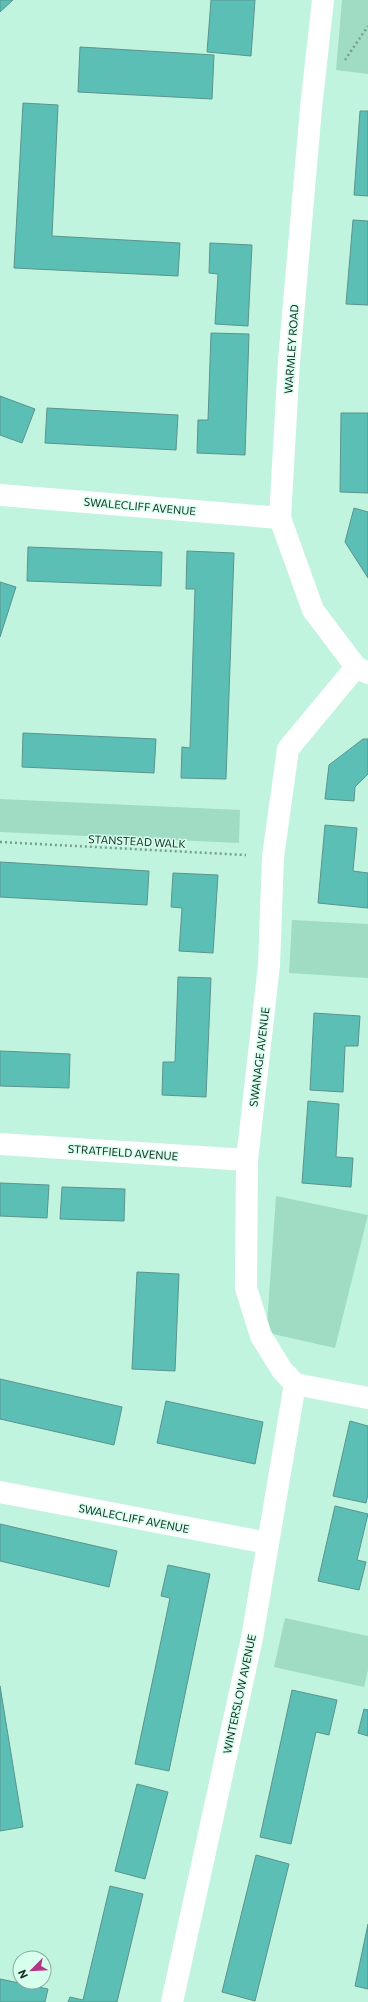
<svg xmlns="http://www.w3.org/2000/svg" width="368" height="2002" font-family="Commissioner,sans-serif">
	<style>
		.green { fill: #9fdcc3 }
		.building { fill: #5bbfb6; stroke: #5b938d }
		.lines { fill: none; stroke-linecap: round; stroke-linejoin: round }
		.path { stroke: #789e8f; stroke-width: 2.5; stroke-dasharray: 2 3; stroke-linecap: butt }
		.minor { stroke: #fff; stroke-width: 22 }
		.labels { text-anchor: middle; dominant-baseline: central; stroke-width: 3; stroke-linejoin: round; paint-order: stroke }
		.street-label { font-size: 11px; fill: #192d25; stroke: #d6ffed }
	</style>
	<rect width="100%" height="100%" fill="#c1f4df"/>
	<!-- green -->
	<path class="green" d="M342,0H368V74L336,70Z
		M0,799L240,810L239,843L0,832Z
		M292,920L368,924V978L289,973Z
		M276,1196L368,1215L335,1348L273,1334L267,1324Z
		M285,1618L368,1636V1670L364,1687L274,1667Z"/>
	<!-- building -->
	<path class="building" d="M0,0H13L0,12Z
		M211,0H255L251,56L207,52Z
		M80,47L214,55L212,99L78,92Z
		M23,103L58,105L52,236L180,243L178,276L14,268Z
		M360,111H368V196L354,195Z
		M353,220L368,221V305L346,304Z
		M210,243L252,245L248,326L215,324L218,274L209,273Z
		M211,333L249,334L245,455L197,453L198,420H208Z
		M0,396L35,409L22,443L0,435Z
		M47,408L178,415L176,450L45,443Z
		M341,413H368V493L340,492Z
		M354,508L368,512V578L345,542Z
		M28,547L162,552L161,586L27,581Z
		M187,551L234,553L226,779L181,778L182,747L190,748L195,589H186Z
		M0,582L16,587L0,637Z
		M23,733L156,739L154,773L22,767Z
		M363,739H368V774L355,787L354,801L325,799L329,765Z
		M325,825L357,828L353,871L368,873V908L318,903Z
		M0,862L149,871L147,905L0,897Z
		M173,873L218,875L213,953L179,951L182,908L171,907Z
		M178,977L211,978L206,1097L162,1095L163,1062H175Z
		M314,1013L360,1016L358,1046H345L343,1092L310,1090Z
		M0,1051L70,1054L69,1088L0,1086Z
		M308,1101L339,1104L336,1157L353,1158L351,1187L302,1183Z
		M0,1183L49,1185L47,1218L0,1216Z
		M62,1187L125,1189L124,1221L60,1219Z
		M137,1272L179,1274L175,1371L132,1369Z
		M0,1379L122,1407L114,1445L0,1419Z
		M166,1401L263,1422L255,1464L157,1443Z
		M350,1421L368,1426V1494L366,1503L333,1496Z
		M335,1506L368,1514L357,1560L366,1562L359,1590L318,1581Z
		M0,1524L117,1551L109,1587L0,1561Z
		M168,1565L210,1574L169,1771L135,1764L170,1598L161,1596Z
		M0,1686L23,1827L0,1831Z
		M292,1690L337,1700L329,1735L316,1732L291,1844L260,1837Z
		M364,1709L368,1710V1736L358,1733Z
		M137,1784L168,1792L145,1879L115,1871Z
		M256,1855L289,1864L255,2001L222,1992Z
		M110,1886L143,1894L117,2002H68L70,1997L83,2000Z
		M368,1924V1989L355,1986Z
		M0,1979L48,1989L45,2002H0Z"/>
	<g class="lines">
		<!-- path -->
		<path class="path" d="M345,60L368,26
			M0,842L246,855"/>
		<!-- minor -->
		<path class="minor" d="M323,0L311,108L289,361L280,518L313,610L356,667L368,673
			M0,495L280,518
			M356,667L288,749L273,857L269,965L247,1160L246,1288L261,1336L282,1370L295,1384L368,1398
			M0,1144L247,1160
			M0,1492L268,1543
			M172,2002L252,1638L295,1384"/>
	</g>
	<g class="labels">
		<!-- street labels -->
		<g class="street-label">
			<text transform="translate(291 349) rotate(-86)">WARMLEY ROAD</text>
			<text transform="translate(140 506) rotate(5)">SWALECLIFF AVENUE</text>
			<text transform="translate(137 841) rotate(3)">STANSTEAD WALK</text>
			<text transform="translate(259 1057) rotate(-83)">SWANAGE AVENUE</text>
			<text transform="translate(123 1152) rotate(4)">STRATFIELD AVENUE</text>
			<text transform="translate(134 1518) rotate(11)">SWALECLIFF AVENUE</text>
			<text transform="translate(239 1694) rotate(-78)">WINTERSLOW AVENUE</text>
		</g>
	</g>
	<!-- north arrow -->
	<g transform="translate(32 1970) rotate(246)"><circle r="19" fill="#d6ffed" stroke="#8aab9d"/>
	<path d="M0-3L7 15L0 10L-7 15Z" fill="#b53683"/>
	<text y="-6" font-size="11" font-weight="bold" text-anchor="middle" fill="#192d25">N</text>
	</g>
</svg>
